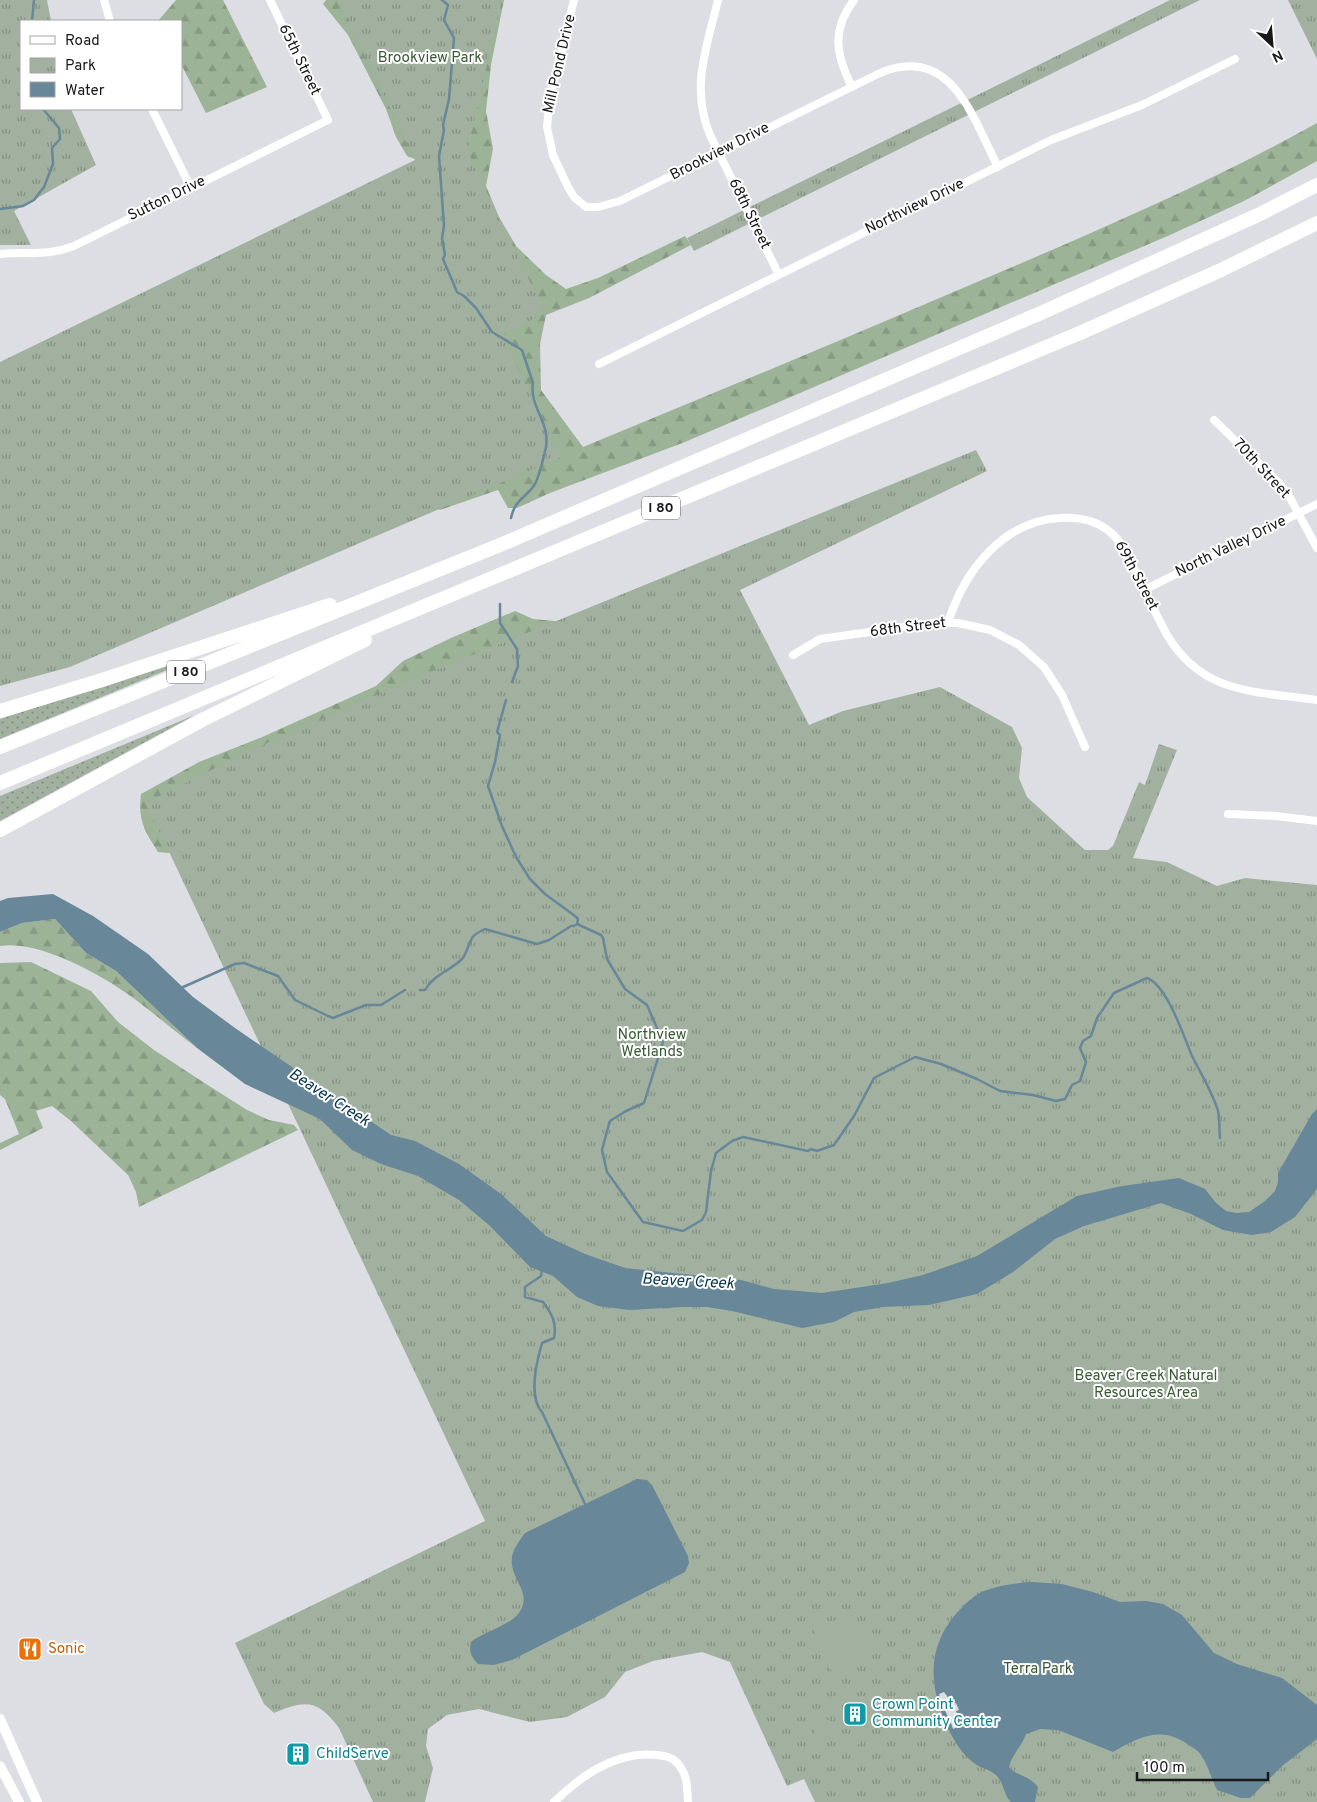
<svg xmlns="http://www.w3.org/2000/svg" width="1317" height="1802" font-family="Overpass,sans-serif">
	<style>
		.grass { fill: url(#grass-dots) }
		.forest { fill: url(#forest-firs) }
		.park { fill: url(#park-tufts) }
		.garden { fill: #a2b19f }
		.water { fill: #688799 }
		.pier { fill: #dcdee4 }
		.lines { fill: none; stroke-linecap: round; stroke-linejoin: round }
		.stream { stroke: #688799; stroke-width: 2.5 }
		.street { stroke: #fff; stroke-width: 8 }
		.secondary { stroke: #fff; stroke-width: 10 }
		.highway { stroke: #fff; stroke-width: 14 }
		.labels { text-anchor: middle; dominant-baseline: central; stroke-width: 4; stroke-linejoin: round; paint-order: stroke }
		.shield { fill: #fff; stroke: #5d5d5f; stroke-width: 1 }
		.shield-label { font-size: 14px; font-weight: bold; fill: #18181b }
		.park-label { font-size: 15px; fill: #385a33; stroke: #fff }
		.street-label { font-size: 15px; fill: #18181b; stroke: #fff }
		.food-label { font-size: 15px; fill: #c56008; stroke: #fff; text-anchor: start }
		.culture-label { font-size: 15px; fill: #0d838f; stroke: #fff; text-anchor: start }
		.water-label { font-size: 16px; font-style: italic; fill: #06354a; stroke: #fff }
	</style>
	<defs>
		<pattern id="grass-dots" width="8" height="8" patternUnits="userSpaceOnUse" patternTransform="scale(1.25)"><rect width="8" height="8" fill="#a2b19f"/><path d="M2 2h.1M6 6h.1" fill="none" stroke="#838f81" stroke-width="1.8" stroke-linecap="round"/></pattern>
		<pattern id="forest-firs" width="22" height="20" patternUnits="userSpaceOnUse" patternTransform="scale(1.25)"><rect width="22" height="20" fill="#9cb398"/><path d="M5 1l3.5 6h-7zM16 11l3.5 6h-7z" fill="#869982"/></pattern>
		<pattern id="park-tufts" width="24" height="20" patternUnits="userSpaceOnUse" patternTransform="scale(1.25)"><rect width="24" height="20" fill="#a2b19f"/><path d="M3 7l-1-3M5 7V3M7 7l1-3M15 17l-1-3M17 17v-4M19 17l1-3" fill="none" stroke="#838f81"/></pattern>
	</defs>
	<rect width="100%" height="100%" fill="#dcdee4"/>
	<!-- grass -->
	<path class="grass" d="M177,662L179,665L0,739V719Z
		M195,715L0,821V796Z"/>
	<!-- forest -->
	<path class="forest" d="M176,0H223L267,87L206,113L181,64V21H158Z
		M326,0H504L491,65L486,111L493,149L486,186L499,217L516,246L546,275L566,289L598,278L685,236L691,245L589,298L546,315L540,344L541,390L583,447C715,393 846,338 977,282C1092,233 1208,184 1317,123V161L1244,201L1170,235L685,442L550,493L517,508H508L498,490L440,510L431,506L0,369L427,164L407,156L396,137L386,109L348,35L323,4Z
		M515,611L533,619L566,622L180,854L158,852C144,830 138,821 141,794L199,762L260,738L376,686L403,661L451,638Z
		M55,919L86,953L116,971L197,1048C176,1032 157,1016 136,1000C106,977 39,939 0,946V932L22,923Z
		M31,962L91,991L118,1022L154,1050L203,1082L247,1110L269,1120L294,1125L298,1130L139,1207L136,1192L128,1175L71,1121L52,1106L36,1111L43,1128L0,1150V1143L19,1134L5,1099L0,1095V963Z"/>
	<!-- park -->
	<path class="park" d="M0,0H47L51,21H21V109H71L96,165L14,211L31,245H0Z
		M338,0H502L467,151L545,313L501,335L561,457L70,667L0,686V362L415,160Z
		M1170,0H1200L694,251L687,238Z
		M1288,0H1317V59Z
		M976,450L987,471L740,590L809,725L843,711L940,687L1012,727L1022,748L1019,778L1027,797L1085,850H1108L1113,846L1139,782L1145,785L1159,744L1177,750L1133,858L1167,862L1217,886L1245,878L1317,885V1802H815L804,1779L787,1786L730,1662L702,1652L653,1661L625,1672L605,1697L567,1717L530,1722L479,1709L447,1715L428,1729L426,1746L433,1768L425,1802H373L339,1728C317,1699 306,1700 274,1713L264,1704L235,1643L485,1521L146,803L247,752L404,683Z"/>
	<!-- garden -->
	<path class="garden" d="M853,1612L873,1655L833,1674L813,1630Z
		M826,1720H829L832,1727V1738L825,1741L824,1738L821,1739L822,1742L812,1737L817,1725Z
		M856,1732L860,1743L853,1750L839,1746L837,1741Z"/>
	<!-- water -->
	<path class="water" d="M53,894L93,916L148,954L193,997L235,1028L391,1135L415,1141L459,1164L501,1194L546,1236L585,1254L625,1268L741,1280L774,1289L822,1293L888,1283L923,1275L977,1256L1077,1196L1122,1186L1179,1178L1205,1189L1216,1203L1226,1211L1236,1213L1249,1212L1265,1201L1275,1191L1278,1182V1173L1312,1114L1317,1109V1189L1295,1217L1271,1232L1252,1235L1223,1230L1191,1214L1161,1203L1084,1226L1055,1239L1013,1272L977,1294L929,1305L883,1307L854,1312L834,1322L802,1328L732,1311L707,1307H683L629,1310L598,1306L577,1297L553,1276L530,1267L489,1225L459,1200L418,1176L381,1164L352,1150L320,1119L245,1084L197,1048L116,971L86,953L55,919L22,923L0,932V901L8,898Z
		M637,1479L647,1480L652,1485L688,1556L689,1563L685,1572L512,1660L494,1665L478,1664C471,1656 468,1651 472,1641C484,1633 511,1624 519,1613C532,1594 514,1582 512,1565C510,1552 518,1543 525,1533Z
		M1032,1582L1062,1584L1093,1592L1120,1602L1146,1601L1163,1604L1182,1615L1214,1653L1237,1664L1282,1678L1317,1705V1739L1282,1766L1250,1798H1241L1217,1790C1211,1778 1208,1765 1201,1755C1198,1750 1193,1748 1189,1745C1161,1725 1139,1737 1113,1752L1058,1730L1040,1729L1026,1734C1022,1746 1011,1756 1009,1767C1014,1775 1029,1775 1038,1787L1035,1802H1011C1003,1794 1004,1783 997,1776C991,1770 984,1769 977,1765C966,1758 958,1747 952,1736C931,1696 923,1653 955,1615C963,1606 972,1596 984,1591C1000,1585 1016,1583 1032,1582Z"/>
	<!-- pier -->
	<path class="pier" d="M944,1692L953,1704L956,1703L959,1710L956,1711L959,1718L956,1720L959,1726L953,1729L951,1723L945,1726L943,1720L948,1717L943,1706L938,1708L935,1702L941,1700L939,1694Z"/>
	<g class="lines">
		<!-- stream -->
		<path class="stream" d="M442,0L448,5L444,20L454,38L449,99L443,125L444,130L439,156L444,226L442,238L445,255L443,259L457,292L464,296L476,308L492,332L522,350L533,383C529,407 550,421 546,447C544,456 539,476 535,484C526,498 515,499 511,518
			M32,21L34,0
			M0,209L23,206L34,200L44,187L53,164L52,148L60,139L59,128L43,109
			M500,604V623L517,649L518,666L512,682
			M506,700L497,732L500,735L495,762L488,786L502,826L516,857L530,879L545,894L575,916L578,919L577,924
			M181,988L235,964L244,963L278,976L295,1000L328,1016L333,1018L366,1005H381L405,990
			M420,990H425C433,975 450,971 462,959C467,953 468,945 472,938C474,934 481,931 485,929L537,944L549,940L571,926H574L577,924L601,935L603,938L607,959L625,989L647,1005L663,1042L644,1103L626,1111L610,1121L609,1124L602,1150L607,1172L643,1222L683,1231L702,1220L706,1212L711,1171L716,1153L732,1141L743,1137L808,1151L811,1149L817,1151L834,1145L854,1116L874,1078L915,1057L941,1064L977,1079L1000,1091L1033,1095L1056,1101L1065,1099L1072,1085L1080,1081L1086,1062L1080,1048L1083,1041L1091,1036L1097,1018L1114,993L1147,978C1167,985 1184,1037 1192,1056C1201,1074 1212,1091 1218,1111C1220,1120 1219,1129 1220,1138
			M542,1270L541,1276L525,1287V1297L543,1302C552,1314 557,1323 554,1338L542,1343C537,1360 528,1397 542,1412L586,1506"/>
		<!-- street -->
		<path class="street" d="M104,0L110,21
			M574,0L550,97L547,127L553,155L568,187L574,197L586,207H598L620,201L880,73C951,43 973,118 998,167
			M718,0C707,47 690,87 710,135L779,275
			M852,87C836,55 831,30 854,0
			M152,109L191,188
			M0,254C28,251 45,257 74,246L328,120L270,0
			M599,364L1051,140L1142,105L1235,59
			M1214,420L1278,482L1288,494L1317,548
			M1144,590L1317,504
			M948,623C964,571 1003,521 1060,518C1079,517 1096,520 1110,532C1124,543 1130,562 1138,577C1147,596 1157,616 1167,635C1203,695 1255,691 1317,700
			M793,655L820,639L933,623H958L990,630L1019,645L1044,667L1062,695L1085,747
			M1228,814L1276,816L1317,821
			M554,1802C582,1775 616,1751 656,1755C668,1756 675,1758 681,1768C688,1778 687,1791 688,1802"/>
		<!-- secondary -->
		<path class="secondary" d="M0,1719L37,1802
			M0,1766L19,1802"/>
		<!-- highway -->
		<path class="highway" d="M0,711L99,681L330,605
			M0,747L500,545L1041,313L1258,215L1317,185
			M0,783L1080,333L1221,270L1317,223
			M0,830L202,720L365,640"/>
	</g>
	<!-- icons -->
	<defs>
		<g id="restaurant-square" transform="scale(1.25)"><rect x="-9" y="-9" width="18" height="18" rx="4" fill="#e8710a" stroke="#fff"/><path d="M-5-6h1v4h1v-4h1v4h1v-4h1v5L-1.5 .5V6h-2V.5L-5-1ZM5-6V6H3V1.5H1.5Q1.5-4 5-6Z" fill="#fff"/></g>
		<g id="building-square" transform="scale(1.25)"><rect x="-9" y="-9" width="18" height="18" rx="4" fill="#0f9aa8" stroke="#fff"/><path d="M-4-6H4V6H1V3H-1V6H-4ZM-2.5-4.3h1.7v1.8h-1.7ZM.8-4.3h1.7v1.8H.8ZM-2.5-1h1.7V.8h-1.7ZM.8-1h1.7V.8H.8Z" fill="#fff"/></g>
	</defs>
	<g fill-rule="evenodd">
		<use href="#restaurant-square" x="30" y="1649"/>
		<use href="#building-square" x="855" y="1714"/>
		<use href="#building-square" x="298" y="1754"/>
	</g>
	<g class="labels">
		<!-- shield labels -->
		<g class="shield">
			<rect x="642" y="496.5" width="38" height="23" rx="4"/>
			<rect x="167" y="660.5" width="38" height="23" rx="4"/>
		</g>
		<g class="shield-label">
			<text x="661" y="508">I 80</text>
			<text x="186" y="672">I 80</text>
		</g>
		<!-- park labels -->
		<g class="park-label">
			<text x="430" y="58">Brookview Park</text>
			<text x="652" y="1035">Northview<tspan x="652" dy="17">Wetlands</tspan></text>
			<text x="1146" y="1376">Beaver Creek Natural<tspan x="1146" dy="17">Resources Area</tspan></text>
			<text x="1038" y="1669">Terra Park</text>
		</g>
		<!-- street labels -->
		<g class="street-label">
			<text transform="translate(299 60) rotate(64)">65th Street</text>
			<text transform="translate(560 64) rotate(-77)">Mill Pond Drive</text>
			<text transform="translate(720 152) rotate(-27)">Brookview Drive</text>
			<text transform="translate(167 199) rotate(-26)">Sutton Drive</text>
			<text transform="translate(915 207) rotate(-26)">Northview Drive</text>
			<text transform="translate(749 214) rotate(64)">68th Street</text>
			<text transform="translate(1261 469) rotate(47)">70th Street</text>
			<text transform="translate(1231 547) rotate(-26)">North Valley Drive</text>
			<text transform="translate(1136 576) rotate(62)">69th Street</text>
			<text transform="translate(908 628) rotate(-7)">68th Street</text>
		</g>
		<!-- food labels -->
		<g class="food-label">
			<text x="48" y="1649">Sonic</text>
		</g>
		<!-- culture labels -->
		<g class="culture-label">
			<text x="872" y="1705">Crown Point<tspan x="872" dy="17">Community Center</tspan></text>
			<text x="316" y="1754">ChildServe</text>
		</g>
		<!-- water labels -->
		<g class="water-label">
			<text transform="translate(329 1098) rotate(33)">Beaver Creek</text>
			<text transform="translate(688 1282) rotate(3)">Beaver Creek</text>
		</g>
	</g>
	<!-- legend -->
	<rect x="20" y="20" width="162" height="90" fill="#ffffff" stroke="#a3a3a4"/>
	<rect x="30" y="36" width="25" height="8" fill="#ffffff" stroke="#a3a3a4"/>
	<text x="65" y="45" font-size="15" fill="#18181b">Road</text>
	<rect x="30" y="58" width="25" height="15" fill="url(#park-tufts)" stroke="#a3a3a4"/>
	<text x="65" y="70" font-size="15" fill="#18181b">Park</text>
	<rect x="30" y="82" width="25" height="15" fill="#688799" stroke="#a3a3a4"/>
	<text x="65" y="95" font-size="15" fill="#18181b">Water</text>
	<!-- north arrow -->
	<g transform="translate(1272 45) rotate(154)" stroke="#ffffff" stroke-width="4" paint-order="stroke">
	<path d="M0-4L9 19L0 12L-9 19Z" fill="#18181b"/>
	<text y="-8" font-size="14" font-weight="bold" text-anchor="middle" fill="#18181b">N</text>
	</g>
	<!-- scale -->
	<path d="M1137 1772v8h131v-8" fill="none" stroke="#18181b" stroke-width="2.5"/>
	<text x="1144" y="1772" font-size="15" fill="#18181b" stroke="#ffffff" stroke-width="4" paint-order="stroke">100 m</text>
</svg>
